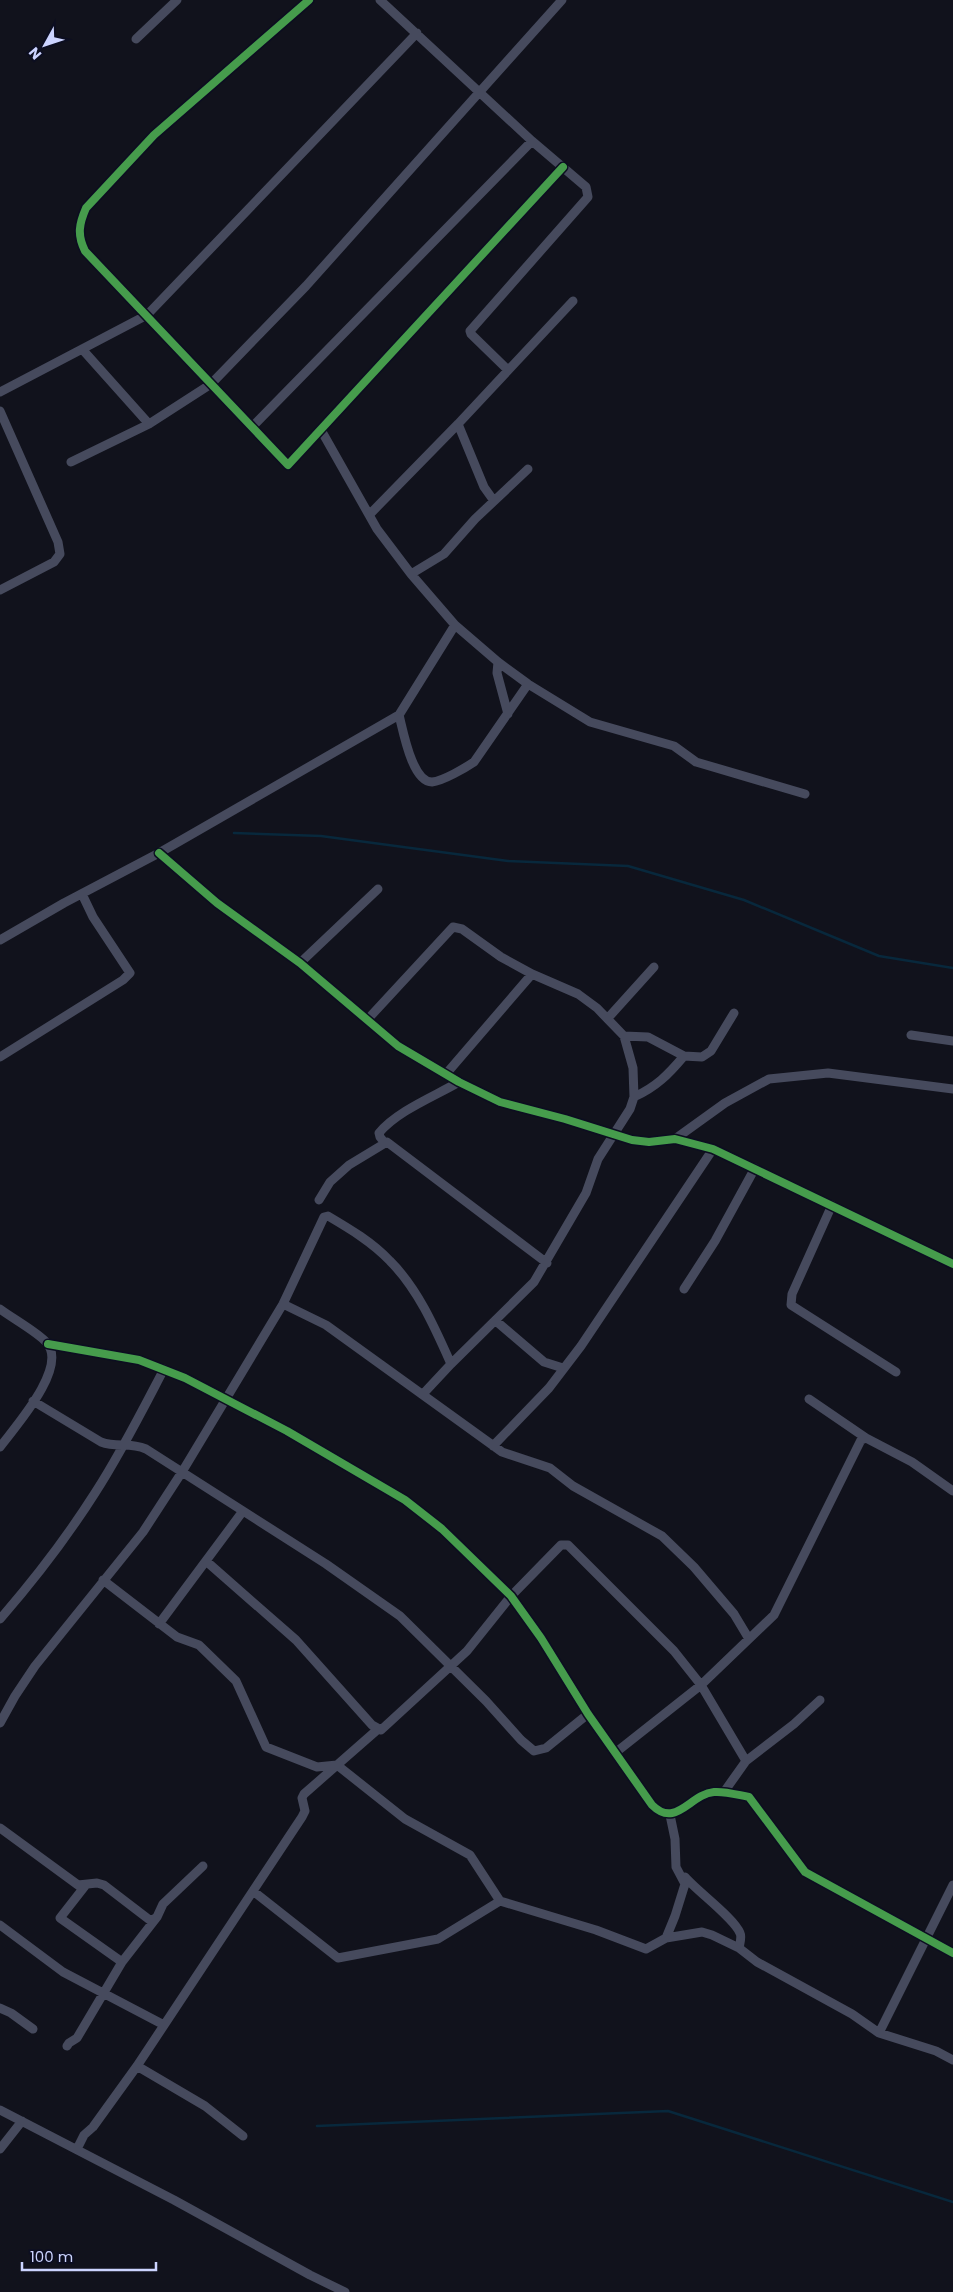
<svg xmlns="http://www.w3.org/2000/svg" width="953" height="2292" font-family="Poppins,sans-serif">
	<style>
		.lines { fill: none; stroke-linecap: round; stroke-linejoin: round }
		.stream { stroke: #08283c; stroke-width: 2.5 }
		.minor { stroke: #464a5d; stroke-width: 9 }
		.cycleway-casing { stroke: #0c0e21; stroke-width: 11 }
		.cycleway { stroke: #469c4c; stroke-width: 8 }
	</style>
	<rect width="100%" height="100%" fill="#11121c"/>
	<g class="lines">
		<!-- stream -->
		<path class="stream" d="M234,833L321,836L508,861L628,866L744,900L879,956L953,968
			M317,2126L668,2111L953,2202"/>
		<!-- minor -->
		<path class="minor" d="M309,0L154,135L86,208C79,224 77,235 85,251L288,465L563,167
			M380,0L532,141L586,187L588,197L470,331L471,334L508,370
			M136,39L177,0
			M82,349L149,424
			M0,392L147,315L417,33
			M0,411L58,542L60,554L54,562L0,590
			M458,424L484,487L494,501
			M252,427L532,141
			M321,430L377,529L411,574L444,554L475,519L528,469
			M71,462L149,424L211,384L306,286L562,0
			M370,514L458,424L573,301
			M411,574L455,625L498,662L528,684L590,722L674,746L696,762L805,794
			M498,662L497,673L508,714
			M399,715C403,730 412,782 432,782C443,781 465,768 474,762L528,684
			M159,853L217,903L300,963L398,1046L459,1082L500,1102L565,1119L632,1140L649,1142L675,1139L713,1149L953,1264
			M0,940L64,903L159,853L399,715L455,625
			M300,963L378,889
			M608,1018L654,967
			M367,1020L453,927L462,929L501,957L532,974
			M911,1035L953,1041
			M624,1036L648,1037L684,1056L702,1057L711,1051L734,1013
			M0,1057L123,980L130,973L93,917L82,894
			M634,1097C656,1087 668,1075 684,1056
			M675,1139L725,1103L769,1079L828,1073L953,1089
			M384,1142L380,1137L379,1133C397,1111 435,1096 459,1082
			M319,1200L330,1182L349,1165L387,1142L547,1263
			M832,1205L792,1294L791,1305L896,1372
			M684,1289L715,1241L755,1168
			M283,1304L326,1325L502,1452L550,1468L573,1486L662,1536L694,1567L734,1614L749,1639
			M0,1309C12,1318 39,1333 47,1343C68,1368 15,1427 0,1447
			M496,1321L544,1362L563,1368
			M48,1344L139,1360L185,1378L287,1431L405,1500L442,1529L511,1596L541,1638L588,1714L652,1805C676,1829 690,1794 714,1792C725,1791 738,1795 749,1797L805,1872L953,1953
			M423,1394L451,1364L534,1282L586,1193L598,1159L630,1109L634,1097L633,1068L624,1036L597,1008L578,994L532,974L446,1074
			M809,1399L866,1438L912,1462L953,1491
			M33,1401L101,1442C117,1448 129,1442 146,1449L326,1564L400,1616L486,1701L521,1740L534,1751L546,1748L588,1714
			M493,1446L549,1388L581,1346L713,1149
			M206,1561L296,1640L372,1725L381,1730L467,1651L511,1596L561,1545H568L674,1651L701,1685L746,1761
			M103,1580L177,1637L199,1645L236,1681L266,1747L317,1767L337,1765L405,1819L470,1855L500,1901
			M0,1619C34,1580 67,1537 95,1493C121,1453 142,1411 164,1369
			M159,1624L243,1511
			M0,1723L15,1696L35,1666L143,1532L182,1472L283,1304L324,1217L328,1216C350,1229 372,1242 390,1261C418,1289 435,1328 451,1364
			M615,1753L701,1685L774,1615L861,1440L866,1438
			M724,1792L746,1761L794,1724L820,1700
			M0,1828L78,1885L97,1883L104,1885L151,1921L157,1917L163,1904L203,1866
			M685,1877C698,1892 734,1918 740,1933C742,1937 740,1943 739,1948
			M85,1886L60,1918L122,1962
			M253,1891L338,1958L438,1939L500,1901L596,1930L646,1949L666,1938L702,1932L712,1935L739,1948L757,1962L852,2014L879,2033L936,2051L953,2060
			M0,1925L63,1972L164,2025
			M666,1938L675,1916L685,1884L676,1867L675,1839L670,1815
			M0,2008L11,2013L33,2029
			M879,2033L953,1885
			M67,2046L69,2043L77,2038L122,1962L157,1917
			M137,2066L205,2106L243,2136
			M0,2110L174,2200L310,2275L345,2292
			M0,2149L22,2121
			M77,2149L84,2135L93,2127L137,2066L302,1817L305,1811L302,1798L304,1794L377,1730"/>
		<!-- cycleway casing -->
		<g class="cycleway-casing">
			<path id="cycleway" d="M309,0L154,135L86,208C79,224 77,235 85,251L288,465L563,167
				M159,853L217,903L300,963L398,1046L459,1082L500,1102L565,1119L632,1140L649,1142L675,1139L713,1149L953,1264
				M48,1344L139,1360L185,1378L287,1431L405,1500L442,1529L511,1596L541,1638L588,1714L652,1805C676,1829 690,1794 714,1792C725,1791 738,1795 749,1797L805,1872L953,1953"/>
		</g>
		<!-- cycleway -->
		<use href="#cycleway" class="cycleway"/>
	</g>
	<!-- north arrow -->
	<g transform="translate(45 45) rotate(230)" stroke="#0c0e21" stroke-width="4" paint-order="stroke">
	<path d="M0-4L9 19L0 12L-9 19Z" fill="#ccd4ff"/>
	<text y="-8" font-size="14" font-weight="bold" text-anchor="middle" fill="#ccd4ff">N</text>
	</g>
	<!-- scale -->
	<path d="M22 2262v8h134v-8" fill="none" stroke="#ccd4ff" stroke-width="2.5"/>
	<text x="30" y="2262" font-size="15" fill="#ccd4ff" stroke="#0c0e21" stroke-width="4" paint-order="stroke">100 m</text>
</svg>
